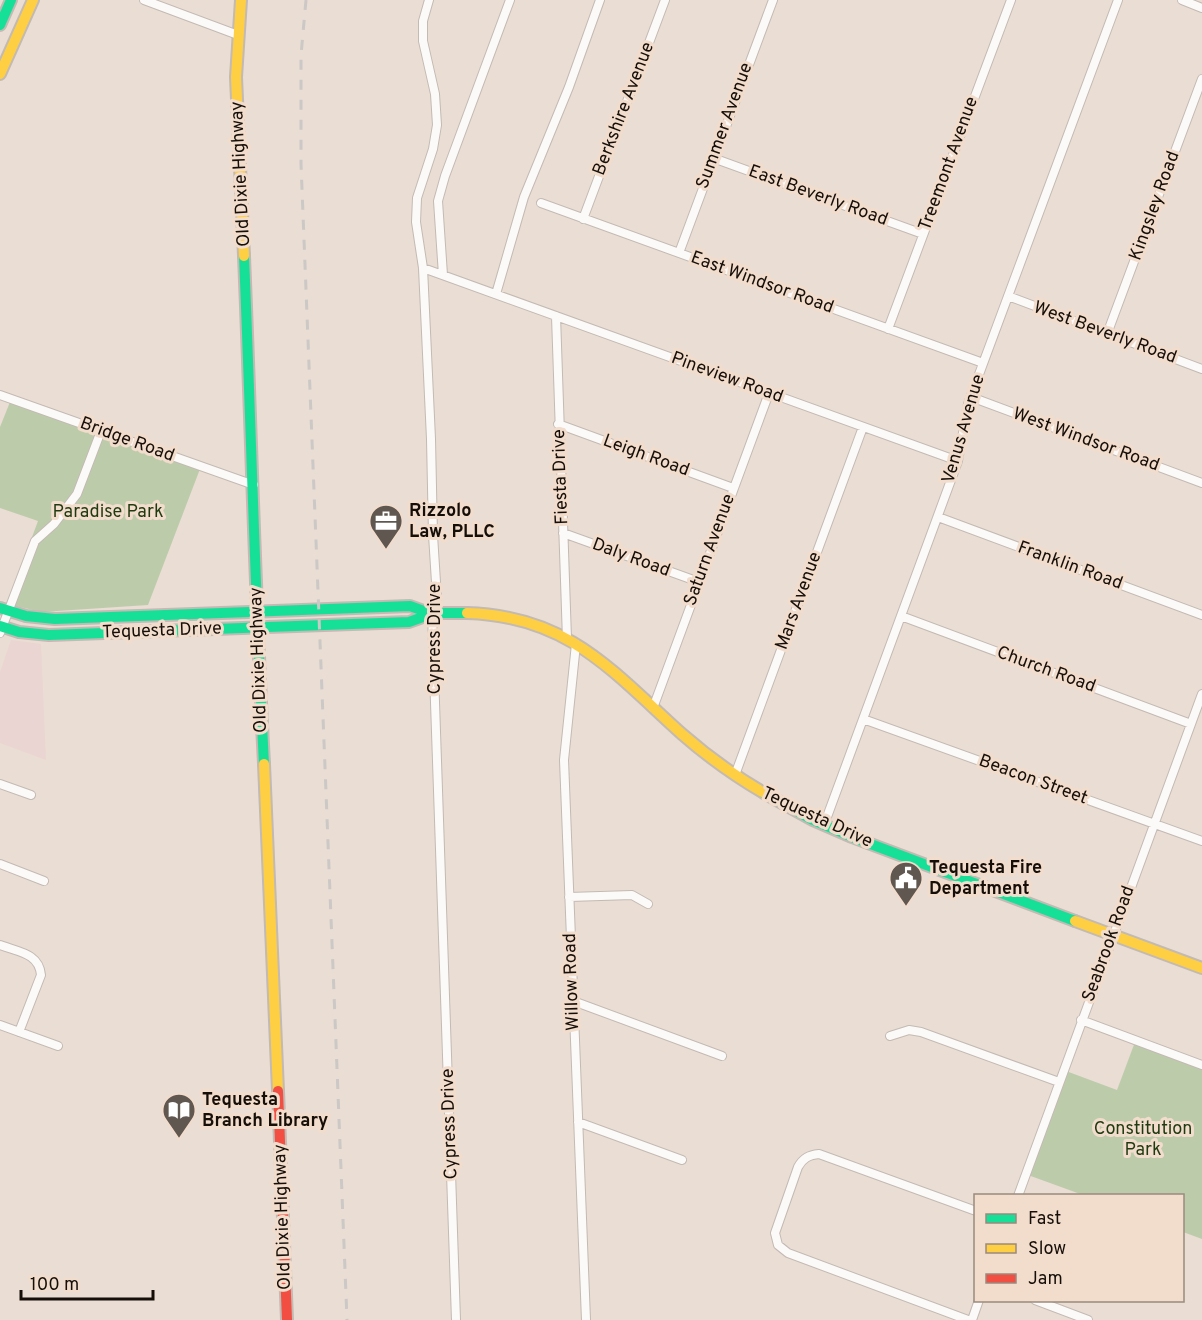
<svg xmlns="http://www.w3.org/2000/svg" width="1202" height="1320" font-family="Overpass,sans-serif">
	<style>
		.commercial { fill: #ead5d3 }
		.green { fill: #bcccaa }
		.lines { fill: none; stroke-linecap: round; stroke-linejoin: round }
		.street-casing { stroke: #c3bab3; stroke-width: 10 }
		.fast-casing { stroke: #c3bab3; stroke-width: 14 }
		.slow-casing { stroke: #c3bab3; stroke-width: 14 }
		.jam-casing { stroke: #c3bab3; stroke-width: 14 }
		.street { stroke: #fcfaf9; stroke-width: 8 }
		.fast { stroke: #16e098; stroke-width: 10 }
		.slow { stroke: #ffcf43; stroke-width: 10 }
		.jam { stroke: #f24e42; stroke-width: 10 }
		.rail { stroke: #cbc8c6; stroke-width: 3; stroke-dasharray: 10 10; stroke-linecap: butt }
		.labels { text-anchor: middle; dominant-baseline: central; stroke-width: 6; stroke-linejoin: round; paint-order: stroke }
		.street-label { font-size: 18px; fill: #160f09; stroke: #f2dccc }
		.poi-label { font-size: 18px; font-weight: bold; fill: #160f09; stroke: #f2dccc; text-anchor: start }
		.park-label { font-size: 18px; fill: #1e3a10; stroke: #f2dccc }
	</style>
	<rect width="100%" height="100%" fill="#eaddd4"/>
	<!-- commercial -->
	<path class="commercial" d="M11,640L41,644L46,760L0,743V672Z"/>
	<!-- green -->
	<path class="green" d="M10,402L200,469L148,605L42,612L7,604L38,521L0,508V427Z
		M1135,1042L1202,1067V1239L1183,1232L1182,1196L1083,1195L1028,1175L1066,1071L1117,1090Z"/>
	<g class="lines">
		<!-- street casing -->
		<g class="street-casing">
			<path id="street" d="M144,0L238,35
				M429,0L423,21V41L435,94L437,125L433,149L417,198L416,222L423,268L431,439L433,535L437,598L432,614L456,1320
				M1182,0L1202,8
				M713,158L923,234
				M541,203L983,363
				M583,219L665,0
				M679,253L773,0
				M423,268L958,461
				M443,275L438,201L445,176L510,0
				M496,294L524,197L569,87L600,0
				M1008,296L1202,369
				M556,316L567,639
				M888,329L1011,0
				M1107,334L1202,79
				M0,395L254,485
				M971,397L1202,483
				M558,424L733,488
				M938,517L1202,615
				M563,533L699,582
				M901,616L1191,724
				M0,633L35,541L54,524L77,494L101,431
				M576,644L564,760L586,1320
				M653,708L769,393
				M863,719L1202,841
				M735,775L863,427
				M0,784L31,795
				M824,825L958,461L968,404L1118,0
				M0,864L44,881
				M569,897L632,895L648,904
				M0,945C18,952 39,953 41,975L19,1032
				M573,1001L722,1056
				M1081,1020L1202,1065
				M0,1025L58,1046
				M890,1036L909,1030L921,1032L1059,1082
				M578,1122L682,1160
				M1018,1196L1202,694
				M1035,1300L1088,1320
				M968,1320L788,1253L778,1245L775,1233L798,1167C803,1158 809,1155 819,1154L976,1211
				M972,1320L979,1300"/>
		</g>
		<!-- fast casing -->
		<g class="fast-casing">
			<path id="fast" d="M0,25L11,0
				M244,256C251,425 255,594 264,764
				M0,608L26,616L55,619L410,606L432,614
				M0,626L19,632L49,635L409,622L434,613H467
				M764,793L813,820L852,837L1075,921"/>
		</g>
		<!-- slow casing -->
		<g class="slow-casing">
			<path id="slow" d="M241,0L236,77L244,256
				M0,74L33,0
				M467,613C569,616 613,672 682,734C707,756 735,776 764,793
				M264,764L278,1091
				M1075,921L1202,968"/>
		</g>
		<!-- jam casing -->
		<g class="jam-casing">
			<path id="jam" d="M278,1091L287,1320"/>
		</g>
		<!-- street -->
		<use href="#street" class="street"/>
		<!-- fast -->
		<use href="#fast" class="fast"/>
		<!-- slow -->
		<use href="#slow" class="slow"/>
		<!-- jam -->
		<use href="#jam" class="jam"/>
		<!-- rail -->
		<path class="rail" d="M306,0L301,55V164L347,1320"/>
	</g>
	<!-- icons -->
	<defs>
		<g id="office-pin" transform="scale(1.725)"><path d="M0 17L-7.5 6A9.5 9.5 0 1 1 7.5 6Z" fill="#605750" stroke="#f2dccc"/><path d="M-6-3h4V-5.5h4V-3h4V5H-6ZM-1-4.5V-3h2v-1.5ZM-6 0V1H6V0Z" fill="#fff"/></g>
		<g id="civic-pin" transform="scale(1.725)"><path d="M0 17L-7.5 6A9.5 9.5 0 1 1 7.5 6Z" fill="#605750" stroke="#f2dccc"/><path d="M-.6-6.5H3V-4.5H.6V-3L4-1V1h2V6H-6V1h2V-1L-.6-3ZM-1.2 2.5V6h2.4V2.5Z" fill="#fff"/></g>
		<g id="library-pin" transform="scale(1.725)"><path d="M0 17L-7.5 6A9.5 9.5 0 1 1 7.5 6Z" fill="#605750" stroke="#f2dccc"/><path d="M-6-4Q-3-5.5-.7-3.5V5Q-3 3-6 4ZM6-4Q3-5.5 .7-3.5V5Q3 3 6 4Z" fill="#fff"/></g>
	</defs>
	<g fill-rule="evenodd">
		<use href="#office-pin" x="386" y="521"/>
		<use href="#civic-pin" x="906" y="878"/>
		<use href="#library-pin" x="179" y="1110"/>
	</g>
	<g class="labels">
		<!-- street labels -->
		<g class="street-label">
			<text transform="translate(624 109) rotate(-69)">Berkshire Avenue</text>
			<text transform="translate(725 126) rotate(-70)">Summer Avenue</text>
			<text transform="translate(949 164) rotate(-70)">Treemont Avenue</text>
			<text transform="translate(241 174) rotate(-93)">Old Dixie Highway</text>
			<text transform="translate(818 196) rotate(20)">East Beverly Road</text>
			<text transform="translate(1155 206) rotate(-70)">Kingsley Road</text>
			<text transform="translate(762 283) rotate(20)">East Windsor Road</text>
			<text transform="translate(1105 333) rotate(20)">West Beverly Road</text>
			<text transform="translate(727 378) rotate(20)">Pineview Road</text>
			<text transform="translate(964 429) rotate(-74)">Venus Avenue</text>
			<text transform="translate(127 440) rotate(20)">Bridge Road</text>
			<text transform="translate(1086 440) rotate(20)">West Windsor Road</text>
			<text transform="translate(646 456) rotate(20)">Leigh Road</text>
			<text transform="translate(561 477) rotate(-92)">Fiesta Drive</text>
			<text transform="translate(710 550) rotate(-70)">Saturn Avenue</text>
			<text transform="translate(631 558) rotate(20)">Daly Road</text>
			<text transform="translate(1070 566) rotate(20)">Franklin Road</text>
			<text transform="translate(799 601) rotate(-70)">Mars Avenue</text>
			<text transform="translate(162 631) rotate(-2)">Tequesta Drive</text>
			<text transform="translate(435 639) rotate(-90)">Cypress Drive</text>
			<text transform="translate(259 660) rotate(-92)">Old Dixie Highway</text>
			<text transform="translate(1046 670) rotate(20)">Church Road</text>
			<text transform="translate(1033 780) rotate(20)">Beacon Street</text>
			<text transform="translate(817 818) rotate(25)">Tequesta Drive</text>
			<text transform="translate(1109 944) rotate(-70)">Seabrook Road</text>
			<text transform="translate(572 982) rotate(-92)">Willow Road</text>
			<text transform="translate(450 1124) rotate(-92)">Cypress Drive</text>
			<text transform="translate(283 1217) rotate(-92)">Old Dixie Highway</text>
		</g>
		<!-- poi labels -->
		<g class="poi-label">
			<text x="409" y="511">Rizzolo<tspan x="409" dy="21">Law, PLLC</tspan></text>
			<text x="929" y="868">Tequesta Fire<tspan x="929" dy="21">Department</tspan></text>
			<text x="202" y="1100">Tequesta<tspan x="202" dy="21">Branch Library</tspan></text>
		</g>
		<!-- park labels -->
		<g class="park-label">
			<text x="108" y="512">Paradise Park</text>
			<text x="1143" y="1129">Constitution<tspan x="1143" dy="21">Park</tspan></text>
		</g>
	</g>
	<!-- legend -->
	<rect x="974" y="1194" width="210" height="108" fill="#f2dccc" stroke="#9a8a7e" stroke-width="1.5"/>
	<rect x="986" y="1214" width="30" height="9" fill="#16e098" stroke="#9a8a7e" stroke-width="1.5"/>
	<text x="1028" y="1224" font-size="18" fill="#160f09">Fast</text>
	<rect x="986" y="1244" width="30" height="9" fill="#ffcf43" stroke="#9a8a7e" stroke-width="1.5"/>
	<text x="1028" y="1254" font-size="18" fill="#160f09">Slow</text>
	<rect x="986" y="1274" width="30" height="9" fill="#f24e42" stroke="#9a8a7e" stroke-width="1.5"/>
	<text x="1028" y="1284" font-size="18" fill="#160f09">Jam</text>
	<!-- scale -->
	<path d="M21 1290v9h132v-9" fill="none" stroke="#160f09" stroke-width="3"/>
	<text x="30" y="1290" font-size="18" fill="#160f09" stroke="#f2dccc" stroke-width="4.5" paint-order="stroke">100 m</text>
</svg>
